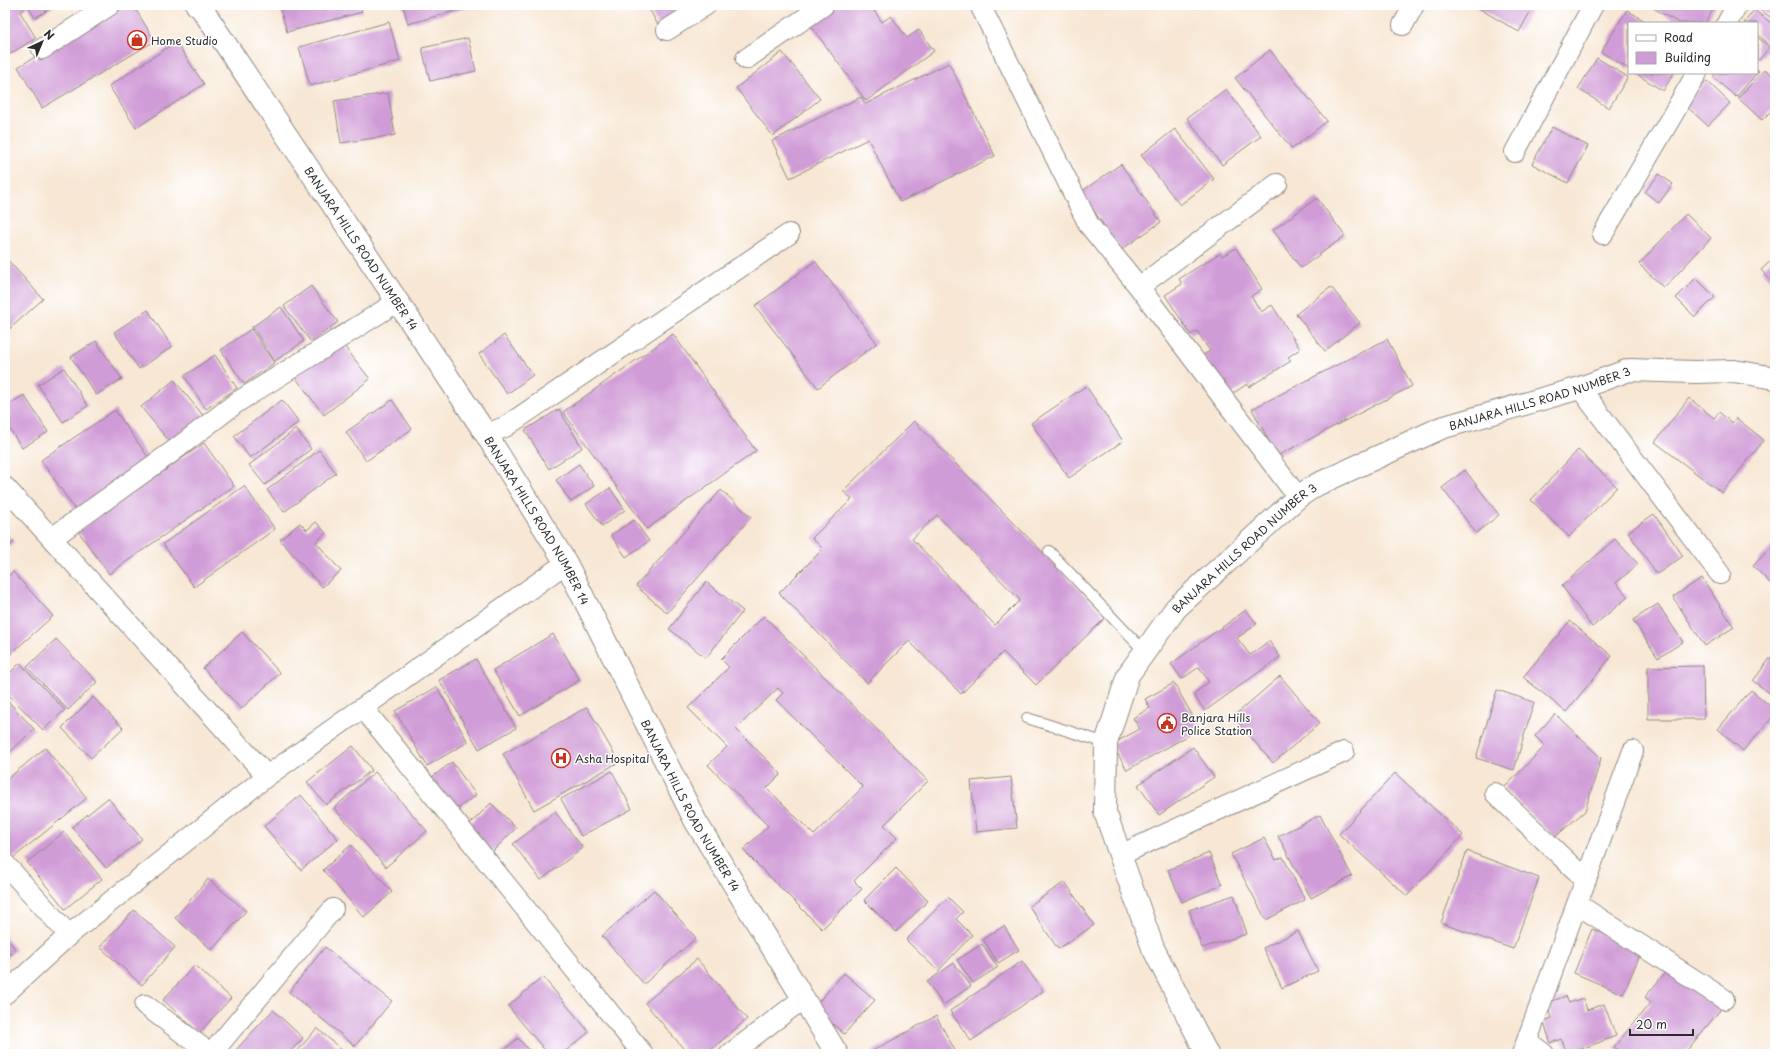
<svg xmlns="http://www.w3.org/2000/svg" width="1780" height="1059" font-family="'Playpen Sans',sans-serif">
	<style>
		.building { fill: #d09cd7; fill-rule: evenodd }
		.lines { fill: none; stroke-linecap: round; stroke-linejoin: round }
		.service-casing { stroke: #918980; stroke-width: 12 }
		.minor-casing { stroke: #918980; stroke-width: 22 }
		.tertiary-casing { stroke: #918980; stroke-width: 24 }
		.service { stroke: #fff; stroke-width: 10 }
		.minor { stroke: #fff; stroke-width: 20 }
		.tertiary { stroke: #fff; stroke-width: 22 }
		.labels { text-anchor: middle; dominant-baseline: central; stroke-width: 3; stroke-linejoin: round; paint-order: stroke }
		.poi-label { font-size: 11px; fill: #2b2b2b; stroke: #fff; text-anchor: start }
		.street-label { font-size: 11px; fill: #2b2b2b; stroke: #fff }
	</style>
	<rect width="100%" height="100%" fill="#fff"/>
	<filter id="ink" filterUnits="userSpaceOnUse"><feTurbulence type="fractalNoise" baseFrequency=".025" numOctaves="2"/><feDisplacementMap in="SourceGraphic" scale="8" xChannelSelector="R" yChannelSelector="G"/><feConvolveMatrix kernelMatrix="1 2 1 2 8 2 1 2 1" color-interpolation-filters="sRGB"/></filter>
	<filter id="wash" filterUnits="userSpaceOnUse"><feTurbulence type="fractalNoise" baseFrequency=".012" numOctaves="4" result="noise"/><feDisplacementMap in="SourceGraphic" scale="16" xChannelSelector="R" yChannelSelector="G"/><feGaussianBlur stdDeviation="0.9" result="paint"/><feColorMatrix in="noise" values="0 0 0 0 0 0 0 0 0 0 0 0 0 0 0 0 0 1.4 0 .05"/><feComposite in="paint" operator="in"/></filter>
	<g filter="url(#wash)">
		<rect width="100%" height="100%" fill="#f7e7d4"/>
		<g id="blocks">
			<!-- building -->
			<path class="building" d="M5,5H56L35,18L28,6L20,12L36,38L5,57Z
				M78,5H92L82,11Z
				M123,5H133L155,41L42,108L18,67Z
				M279,5H360L362,12L287,32Z
				M403,5H477L408,24Z
				M647,5H693L658,25Z
				M839,5H870L882,22L891,16L907,38L919,30L934,51L866,101L811,26Z
				M1473,5H1534L1519,32Z
				M1648,5H1716L1705,23H1679Z
				M1752,5H1775V20Z
				M1627,10L1648,23H1629V69L1601,52Z
				M1754,10L1775,26V39L1770,45L1757,34V23H1744Z
				M389,22L400,61L310,86L299,47Z
				M1757,37L1770,47L1759,60L1757,59Z
				M468,38L476,71L430,81L422,48Z
				M176,42L204,84L136,128L109,86Z
				M1270,50L1327,121L1292,149L1235,78Z
				M782,52L820,99L773,136L736,88Z
				M1597,58L1628,77L1609,108L1578,89Z
				M949,63L995,156L900,202L868,139L790,178L772,141L861,97L865,104Z
				M1757,69L1759,71L1736,97L1713,77L1716,73H1757Z
				M1765,69L1775,78V107L1762,120L1738,98Z
				M1635,73H1674L1663,91Z
				M1707,81L1730,103L1708,126L1685,105Z
				M1226,89L1261,136L1222,165L1187,118Z
				M388,93L395,135L341,143L334,101Z
				M1552,127L1588,146L1568,183L1532,164Z
				M1175,129L1214,179L1180,205L1141,155Z
				M1121,164L1161,222L1121,250L1081,192Z
				M1659,174L1673,184L1659,203L1645,192Z
				M1317,198L1345,236L1301,268L1273,230Z
				M1686,214L1711,238L1664,288L1639,264Z
				M1236,248L1262,289L1251,296L1261,312L1272,305L1300,349L1288,357L1291,361L1249,387L1247,384L1229,396L1203,355L1210,351L1197,331L1191,335L1165,295L1182,284L1179,279L1220,253L1222,256Z
				M5,257L43,299L5,333Z
				M1775,257V285L1761,270Z
				M815,261L877,343L818,388L755,306Z
				M1696,278L1715,297L1695,317L1676,298Z
				M311,286L338,322L311,342L284,306Z
				M1331,287L1360,323L1325,351L1296,314Z
				M281,307L304,341L275,361L252,327Z
				M148,310L172,347L139,369L114,332Z
				M251,329L274,363L244,384L221,350Z
				M673,334L756,451L647,529L563,412Z
				M504,335L533,375L507,394L479,354Z
				M1387,339L1412,386L1277,456L1252,409Z
				M96,341L122,379L96,395L71,357Z
				M341,342L370,379L324,415L295,377Z
				M215,355L237,388L206,409L184,376Z
				M64,368L88,406L63,422L38,385Z
				M174,380L205,418L172,445L141,407Z
				M1086,386L1123,441L1069,478L1031,423Z
				M24,395L48,432L22,448L5,422V407Z
				M1689,398L1714,418L1719,412L1732,423L1736,418L1764,440L1722,493L1655,442Z
				M282,400L299,422L250,458L234,436Z
				M392,400L412,429L366,461L346,432Z
				M559,409L582,448L549,469L525,430Z
				M115,410L150,460L76,511L41,460Z
				M914,421L1106,617L1036,685L1003,652L961,694L909,641L867,683L779,593L823,549L812,538L852,499L843,491ZM937,515L1020,600L995,625L912,539Z
				M296,429L311,449L265,485L249,465Z
				M204,443L234,486L109,574L78,531Z
				M319,450L336,473L284,512L267,490Z
				M1578,450L1617,487L1569,537L1531,500Z
				M579,464L594,486L571,502L556,480Z
				M1465,470L1499,515L1476,533L1442,488Z
				M244,486L275,529L194,587L163,544Z
				M610,488L625,510L602,526L586,504Z
				M721,490L751,517L667,613L636,586Z
				M1654,514L1683,556L1657,574L1628,532Z
				M634,520L649,541L626,557L611,535Z
				M316,522L326,533L316,542L341,571L322,587L280,540L300,523L307,530Z
				M5,533L14,542L5,550Z
				M1615,539L1638,564L1616,583L1628,597L1592,627L1562,586Z
				M1775,543V588L1753,566Z
				M13,572L53,616L5,659V579Z
				M1702,578L1734,627L1705,646L1673,597Z
				M706,582L743,611L706,658L669,629Z
				M1658,604L1683,642L1658,658L1633,620Z
				M1246,610L1257,624L1237,638L1250,655L1269,641L1280,657L1205,711L1193,694L1209,682L1199,667L1182,679L1171,664Z
				M764,616L928,781L884,825L897,838L854,881L862,889L822,929L743,850L768,826L708,765L727,747L688,708L729,667L721,659ZM778,688L783,693L776,700L863,787L814,835L767,788L781,774L736,729Z
				M1570,621L1612,656L1566,712L1523,677Z
				M242,632L280,673L241,709L203,668Z
				M553,634L580,680L520,716L493,670Z
				M56,639L97,682L68,710L27,667Z
				M1771,657L1775,660V697L1753,681Z
				M476,659L516,728L479,749L439,680Z
				M20,663L65,710L43,730L5,691V678Z
				M1703,666L1704,719H1648V667Z
				M1280,676L1320,723L1273,763L1233,717Z
				M1174,683L1200,729L1127,770L1112,744L1140,729L1133,718L1150,708L1145,699Z
				M437,687L468,742L427,766L395,711Z
				M1497,690L1534,702L1514,770L1476,758Z
				M1751,690L1775,710V714L1743,751L1718,729Z
				M93,697L123,728L91,758L62,728Z
				M5,698L34,729L5,757Z
				M587,707L619,762L534,810L503,754Z
				M1555,714L1601,758L1585,811L1555,837L1504,788L1545,746L1535,736Z
				M353,746L372,770L326,805L307,782Z
				M1193,747L1214,777L1159,815L1138,785Z
				M45,748L87,798L13,858L5,849V781Z
				M452,762L476,795L452,813L427,781Z
				M612,771L632,809L581,836L561,799Z
				M375,772L427,831L386,867L334,808Z
				M1395,773L1463,835L1407,896L1339,834Z
				M1011,777L1017,828L976,832L971,781Z
				M301,795L338,839L301,870L264,826Z
				M108,798L142,839L106,868L72,827Z
				M491,803L516,828L491,853L466,828Z
				M555,812L583,848L541,880L513,844Z
				M1320,815L1352,876L1311,898L1278,836Z
				M64,832L102,879L65,909L27,862Z
				M1264,838L1276,860L1283,857L1305,900L1266,920L1231,854Z
				M351,845L392,892L364,917L323,870Z
				M1467,851L1539,878L1513,949L1441,923Z
				M1209,853L1222,885L1182,902L1168,870Z
				M896,868L928,901L896,932L864,900Z
				M208,879L246,911L212,950L175,918Z
				M1065,882L1094,925L1058,949L1029,906Z
				M654,890L696,938L644,984L602,936Z
				M1234,895L1247,934L1202,948L1189,910Z
				M948,897L963,912L956,919L972,935L938,971L906,940Z
				M134,910L175,947L142,985L100,947Z
				M1004,926L1019,950L998,963L983,939Z
				M1592,929L1642,950L1623,994L1574,973Z
				M1298,931L1318,971L1282,988L1263,948Z
				M5,936L16,950L5,959Z
				M982,944L998,967L973,983L957,960Z
				M325,947L392,1001L355,1046L289,992Z
				M697,959L747,1019L706,1054H688L645,1003Z
				M1022,961L1043,991L971,1041L950,1011Z
				M954,963L971,986L943,1005L927,982Z
				M195,965L231,998L199,1033L163,1000Z
				M1669,968L1721,1009L1684,1054H1623L1614,1047L1651,1002L1645,997Z
				M844,973L875,1000L844,1034L814,1007Z
				M543,977L589,1032L562,1054H548L508,1006Z
				M1566,996L1569,1003L1583,998L1587,1010L1604,1004L1616,1036L1568,1054L1561,1039L1551,1043L1543,1021L1552,1018L1547,1003Z
				M273,1010L303,1038L288,1054H232Z
				M936,1016L957,1054H867Z
				M317,1028L346,1054H295Z
				M518,1038L532,1054H500Z"/>
		</g>
	</g>
	<g filter="url(#ink)">
		<use href="#blocks" fill-opacity="0" stroke="#918980" stroke-width="1"/>
		<g class="lines">
			<!-- service casing -->
			<g class="service-casing">
				<path id="service" d="M1049,551L1144,651
					M1027,718L1106,743"/>
			</g>
			<!-- minor casing -->
			<g class="minor-casing">
				<path id="minor" d="M980,5L1089,225L1139,287L1298,497
					M1727,23L1737,5
					M1403,25L1414,5
					M667,30L706,5
					M42,49L110,5
					M746,59L824,5
					M1515,152L1593,5
					M1603,234L1697,73
					M1139,287L1277,184
					M1580,388L1720,574
					M486,434L505,427L789,234
					M5,487L267,776
					M52,538L172,452L236,403L397,302
					M363,708L643,1054
					M1495,793L1586,880
					M1120,855L1344,752
					M5,864L69,935
					M1577,904L1724,999
					M5,994L69,935L267,776L566,563
					M145,1005L211,1054
					M1527,1041L1544,1054
					M211,1054L333,909
					M730,1054L804,998
					M1522,1054L1633,751"/>
			</g>
			<!-- tertiary casing -->
			<g class="tertiary-casing">
				<g id="tertiary">
					<path id="s1" d="M197,5L202,9L486,434L566,563L696,822L837,1054"/>
					<path id="s2" d="M1207,1054L1153,948L1105,812L1106,743L1128,675L1176,608L1298,497L1316,485L1441,428L1580,388L1629,370L1695,372L1734,371L1775,378"/>
				</g>
			</g>
			<!-- service -->
			<use href="#service" class="service"/>
			<!-- minor -->
			<use href="#minor" class="minor"/>
			<!-- tertiary -->
			<use href="#tertiary" class="tertiary"/>
		</g>
	</g>
	<!-- icons -->
	<defs>
		<g id="shop-ring" transform="scale(1)"><circle r="9.5" fill="#fff" stroke="#c8321e" stroke-width="1.5"/><path d="M-5-2.5h2.3a2.7 3.5 0 0 1 5.4 0H5L5.5 6h-11ZM-1.5-2.5h3a1.5 2.3 0 0 0-3 0Z" fill="#c8321e"/></g>
		<g id="civic-ring" transform="scale(1)"><circle r="9.5" fill="#fff" stroke="#c8321e" stroke-width="1.5"/><path d="M-.6-6.5H3V-4.5H.6V-3L4-1V1h2V6H-6V1h2V-1L-.6-3ZM-1.2 2.5V6h2.4V2.5Z" fill="#c8321e"/></g>
		<g id="hospital-ring" transform="scale(1)"><circle r="9.5" fill="#fff" stroke="#c8321e" stroke-width="1.5"/><path d="M-5-5h3v3.5h4V-5h3V5h-3V1.5h-4V5h-3Z" fill="#c8321e"/></g>
	</defs>
	<g fill-rule="evenodd">
		<use href="#shop-ring" x="137" y="40"/>
		<use href="#civic-ring" x="1167" y="723"/>
		<use href="#hospital-ring" x="561" y="758"/>
	</g>
	<g class="labels">
		<!-- poi labels -->
		<g class="poi-label">
			<text x="151" y="40">Home Studio</text>
			<text x="1181" y="717">Banjara Hills<tspan x="1181" dy="13">Police Station</tspan></text>
			<text x="575" y="758">Asha Hospital</text>
		</g>
		<!-- street labels -->
		<g class="street-label">
			<text stroke="none"><textPath href="#s1" startOffset="294">BANJARA HILLS ROAD NUMBER 14</textPath></text>
			<text stroke="none"><textPath href="#s2" startOffset="913">BANJARA HILLS ROAD NUMBER 3</textPath></text>
			<text stroke="none"><textPath href="#s1" startOffset="618">BANJARA HILLS ROAD NUMBER 14</textPath></text>
			<text stroke="none"><textPath href="#s2" startOffset="577">BANJARA HILLS ROAD NUMBER 3</textPath></text>
			<text stroke="none"><textPath href="#s1" startOffset="942">BANJARA HILLS ROAD NUMBER 14</textPath></text>
		</g>
	</g>
	<!-- margin -->
	<rect width="1780" height="1059" fill="none" stroke="#fff" stroke-width="20"/>
	<!-- legend -->
	<rect x="1628" y="22" width="130" height="52" fill="#ffffff" stroke="#aaaaaa"/>
	<rect x="1636" y="35" width="20" height="6" fill="#ffffff" stroke="#aaaaaa"/>
	<text x="1664" y="42" font-size="12" fill="#2b2b2b">Road</text>
	<rect x="1636" y="52" width="20" height="12" fill="#d09cd7" stroke="#aaaaaa"/>
	<text x="1664" y="62" font-size="12" fill="#2b2b2b">Building</text>
	<!-- north arrow -->
	<g transform="translate(42 42) rotate(44)" stroke="#ffffff" stroke-width="3" paint-order="stroke">
	<path d="M0-3L7 15L0 10L-7 15Z" fill="#2b2b2b"/>
	<text y="-6" font-size="11" font-weight="bold" text-anchor="middle" fill="#2b2b2b">N</text>
	</g>
	<!-- scale -->
	<path d="M1630 1029v6h63v-6" fill="none" stroke="#2b2b2b" stroke-width="2"/>
	<text x="1636" y="1029" font-size="12" fill="#2b2b2b" stroke="#ffffff" stroke-width="3" paint-order="stroke">20 m</text>
</svg>
